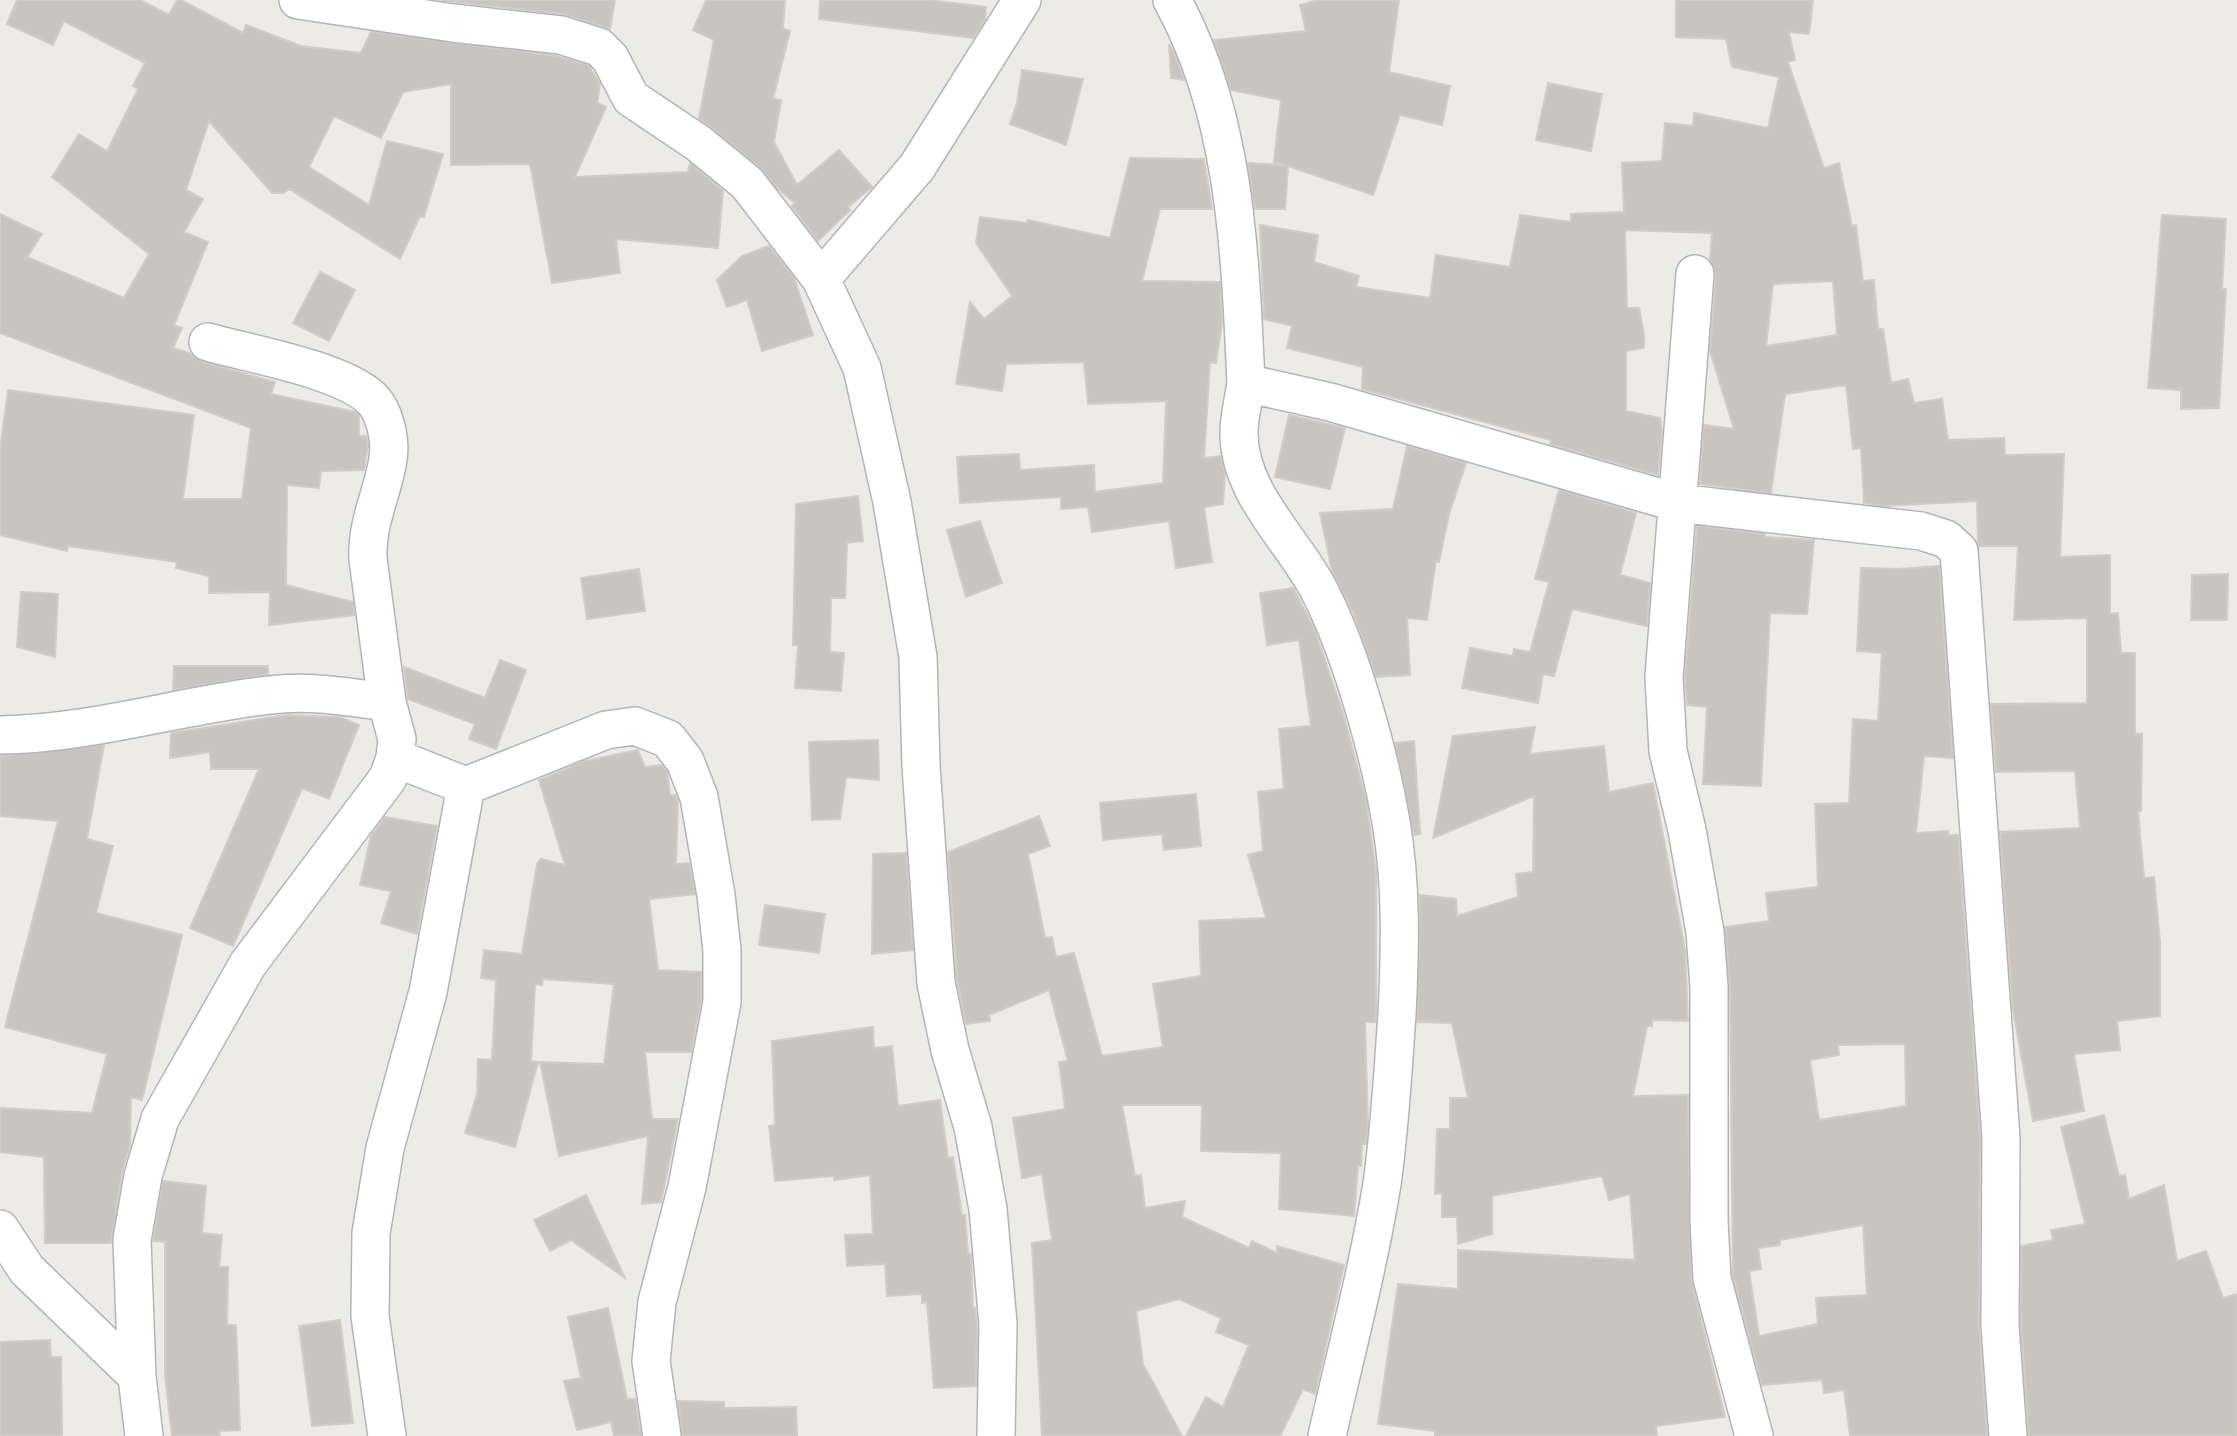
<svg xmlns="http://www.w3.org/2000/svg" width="2237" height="1436" font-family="'Space Grotesk',sans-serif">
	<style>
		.building { fill: #c8c5c1; stroke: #d1ccc4; stroke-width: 2; fill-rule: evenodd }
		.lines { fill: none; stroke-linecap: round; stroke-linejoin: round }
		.minor-casing { stroke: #b2b5b8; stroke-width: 40 }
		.minor { stroke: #fff; stroke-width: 37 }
	</style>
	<rect width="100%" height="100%" fill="#edebe5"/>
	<!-- building -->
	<path class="building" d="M17,0H140L169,15L177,0H181L243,33L246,25L301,46L361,53L371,32L557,56L588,65L600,84L597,103L606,107L575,177L688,172L690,163L723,191L718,248L616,239L620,273L552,283L530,164L451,165V84L403,92L381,138L334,116L309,167L369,205L387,141L443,154L424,217L420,216L400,259L289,189L284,193H272L209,121L186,190L203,199L184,232L208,242L174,325L182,328L173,348L191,354L203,362L275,382L271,394L355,412L359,416V436H366L368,445L364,470L321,471L319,488L287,485L286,585L353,602L354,615L269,625L270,592L209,593V576L176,568L177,562L68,546L67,551L0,535V449L8,390L194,415L183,499H242L251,428L0,333V214L42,234L27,257L124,298L149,254L52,177L79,134L107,151L138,89L133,86L145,63L64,21L53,45L7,24Z
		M441,0H615L610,29L563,14Z
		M706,0H785L783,29L790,31L773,99L781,100L774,142L797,185L839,150L872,187L848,207L850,210L818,241L792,206L795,203L777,188L760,167L699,118L714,40L693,30Z
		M820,0H928L986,7L985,20L973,38L819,19Z
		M1318,0H1399L1389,72L1450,86L1442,125L1400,115L1373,195L1288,166L1285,209H1255L1248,163L1285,165L1274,162L1281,100L1231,90L1214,40L1306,31L1300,5Z
		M1676,0H1813L1809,34L1789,32L1795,60L1788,62L1824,168L1839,163L1852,226L1856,225L1863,281L1874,280L1878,329H1883L1891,383L1908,379L1914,403L1942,399L1948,440L2004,438L2005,455L2064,454L2060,557L2110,555V614L2118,613L2121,653H2135V734H2142L2141,811H2138L2144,878L2154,877L2160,942V1016L2117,1021L2120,1050L2074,1054L2084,1111L2033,1121L2013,1010L2000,832L2080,828L2075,771L1996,772L1991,704L2087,703V618L2014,620L2018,546H1978L1977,501L1883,506L1864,503L1861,448L1853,449L1846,385L1785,394L1771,493L1700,484L1704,425L1734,429L1710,351L1716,276L1710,260L1712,233L1625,230L1627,308H1639L1644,335V348L1626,351V411L1660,418L1662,431L1658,475L1550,444L1551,440L1362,389L1363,367L1287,348L1292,326L1264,319L1260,225L1318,235L1314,262L1359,276L1356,287L1430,298L1436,255L1510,267L1520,215L1571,222V214L1624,212L1622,163L1662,161L1665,123L1693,126L1694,113L1768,128L1779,77L1732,67L1726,39L1676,37ZM1833,281L1837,335L1766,346L1773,284Z
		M1169,44L1174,53L1184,80L1171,78Z
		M1022,70L1083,79L1066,145L1010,124L1017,103Z
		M1548,83L1602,94L1591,151L1536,140Z
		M1130,158L1204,159L1212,209H1160L1142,281L1220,282L1222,323L1216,363L1210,362L1204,458L1220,456L1225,472L1223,504L1204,507L1212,562L1176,568L1169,521L1092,532L1088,507L1061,509V497L960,503L957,457L1019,454L1020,470L1094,465L1095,492L1163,483L1166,401L1088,404L1084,362L1006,364L1002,391L956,384L970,302L984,319L1012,296L976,243L980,217L1027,223L1028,220L1110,238Z
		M2162,215L2226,219L2222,289H2226L2219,408L2181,409V390L2148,388Z
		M769,246L794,278L813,335L762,351L747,300L727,307L717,280L742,256Z
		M320,272L355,290L329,341L293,323Z
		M1289,415L1345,428L1330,489L1275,477Z
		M1407,446L1466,463L1449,514L1439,562L1436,561L1427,620L1407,618L1410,675L1376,677L1353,612L1332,571L1320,513L1393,509Z
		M1559,490L1636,513L1620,575L1650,583L1647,626L1572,609L1554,676L1543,674L1538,703L1462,688L1470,648L1513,656L1514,649L1530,652L1549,582L1535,579Z
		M858,496L863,541L847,543L845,598H831L830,652L844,653L841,691L795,688L798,645H793L796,504Z
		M980,521L1002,583L966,597L947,530Z
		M1697,526L1765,534V537L1814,540L1807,614L1770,613L1761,786L1703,784L1707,707L1687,705L1685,677Z
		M1939,566L1953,758L1924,756L1916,833L1948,831V835H1958L1980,1139L1979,1326L1987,1436H1850L1844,1390L1824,1393L1822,1380L1762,1385L1733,1275L1730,987L1725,927L1769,921L1766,893L1818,887L1815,804L1849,803L1853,719L1878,721L1882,653L1857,651L1861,568L1898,569ZM1905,1044L1906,1106L1819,1120L1810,1060L1839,1055L1838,1045ZM1863,1225L1867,1295L1816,1298L1818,1324L1759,1336L1749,1271L1761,1269L1758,1248L1780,1245V1240Z
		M639,569L645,611L587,619L581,578Z
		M2228,574L2227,620H2191L2192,575Z
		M1293,588L1314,628L1343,713L1366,800L1376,871V1013L1375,1022H1365L1368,1127L1366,1144H1362L1361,1166H1358L1354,1216L1279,1209L1281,1153L1201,1151L1202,1105H1122L1135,1176L1141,1175L1145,1208L1185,1201L1182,1217L1249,1248L1252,1241L1277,1253V1246L1344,1265L1315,1394L1303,1389L1280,1436H1186L1206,1397L1223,1407L1249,1345L1216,1332L1221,1318L1179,1299L1136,1311L1143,1364L1182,1436H1042L1032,1243L1052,1240L1042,1174L1022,1178L1013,1118L1065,1109L1059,1062L1068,1061L1049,990L989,1015L990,1021L966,1024L957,980L948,852L1039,816L1050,846L1028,854L1045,938L1052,937L1056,957L1074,953L1102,1056L1163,1047L1153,984L1201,976L1199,921L1266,918L1248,855L1263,851L1258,792L1284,789L1279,729L1311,726L1299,640L1267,645L1260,593Z
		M21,592L58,594L55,657L17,647Z
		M500,660L526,670L496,749L469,739L475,724L408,699L404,667L485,698Z
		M174,666H268V674L173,690Z
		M286,715L340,717L359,725L329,799L302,788L233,946L190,928L259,769H211L210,752L170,758L171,733Z
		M1535,727L1530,754L1604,746L1609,792L1653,783L1685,950L1688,1021L1652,1020V1026H1647L1633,1096L1688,1095L1691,1279L1725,1417L1656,1426L1657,1436H1435V1431L1378,1424L1398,1284L1458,1289V1250L1635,1260L1630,1194L1609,1200L1602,1176L1492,1196V1234L1458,1244L1457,1217H1442V1193L1435,1194L1437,1129H1450V1098H1468L1452,1023L1417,1022L1420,895L1456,899L1457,916L1518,897L1516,874L1533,872L1534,796L1433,838L1453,736Z
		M878,740L879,780L846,777L840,819L812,820L809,742Z
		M1414,741L1420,834L1414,835L1395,743Z
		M104,745L87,839L113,846L96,913L182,935L142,1100L131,1097L130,1145L122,1172L111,1243H45L44,1157L0,1152V1108L92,1113L107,1054L5,1027L58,821L0,816V756Z
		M638,750L645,767L662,765L667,771L670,795H676L678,802L676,864L689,863L695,894L649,899L658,970L701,972V1000L691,1052H645L652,1119H678L661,1202L642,1204L648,1136L559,1156L540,1062L604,1064L614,984L543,979L542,985L535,984L531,1061L538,1062L515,1147L465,1133L477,1094L478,1059L492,1060L496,980L481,978L484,950L522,954L537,864L541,859L565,865L539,780L585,761Z
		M1196,794L1201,846L1164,850L1162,834L1103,840L1100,803Z
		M385,817L437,826L417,934L381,923L391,891L360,885L371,836Z
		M906,853L913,950L872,954L873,854Z
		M765,905L825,914L819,953L759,945Z
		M873,1027L874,1048L892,1046L898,1106L940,1100L948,1158L953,1157L962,1215H965L968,1254H971L973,1308H975L977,1327L976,1386L934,1388L927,1302L922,1303V1294L887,1296L885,1264L847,1266L845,1235L873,1234L870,1175L834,1180V1176L775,1181L769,1126L775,1125L772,1041Z
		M2104,1115L2119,1176L2125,1175L2129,1199L2164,1185L2177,1261L2206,1251L2223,1298L2237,1294V1436H2029L2021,1325V1246L2053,1240L2051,1230L2085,1224L2061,1127Z
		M163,1181L206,1186L202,1233L222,1235L219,1267H228L227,1325H236L240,1430L219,1431L220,1436H172L165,1375V1242L153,1241Z
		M586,1195L625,1278L571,1240L550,1251L534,1220Z
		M608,1308L627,1399H635L641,1436H614L611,1422L577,1430L564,1381L581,1378L568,1317Z
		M340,1320L353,1423L312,1426L299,1326Z
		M50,1340L51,1357H61L62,1436H0V1342Z
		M678,1401L724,1402V1408L796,1407L797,1436H683Z"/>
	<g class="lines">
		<!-- minor casing -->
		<g class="minor-casing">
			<path id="minor" d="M298,0L453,23L561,35L599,47L610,58L631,98L698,143L747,183L821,279L862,368L892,502L918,657L921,766L936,983L950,1050L973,1127L988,1209L998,1324L996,1436
				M1172,0C1236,116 1240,253 1246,383L1330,402L1678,503L1921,531L1946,539L1959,551L2001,1138L2000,1326L2008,1436
				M1695,274L1664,677L1668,751L1687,830L1705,932L1709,987V1221L1712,1278L1754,1436
				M821,279L917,167L1022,0
				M1246,383C1244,399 1239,416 1239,432C1238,495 1297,543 1322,596C1352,656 1380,756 1391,822C1402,885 1400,951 1397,1014C1393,1070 1390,1128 1382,1184C1368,1269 1346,1352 1327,1436
				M0,735C91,734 180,705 270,695C309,690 348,697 387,702
				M395,758L466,786L606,730L635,726L668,739L685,761L699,797L716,895L722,951V1002L687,1187L657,1302L651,1361L662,1436
				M0,1229L27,1270L137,1376
				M144,1436L137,1376L132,1240L143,1176L160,1119L248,964L388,778L395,758L397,739L387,702L368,559C366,523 383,493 388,459C391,440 385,411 371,398C339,369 250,354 208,342
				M387,1436L370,1316L371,1233L385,1148L428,992L466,786"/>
		</g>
		<!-- minor -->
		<use href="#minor" class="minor"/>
	</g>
</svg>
